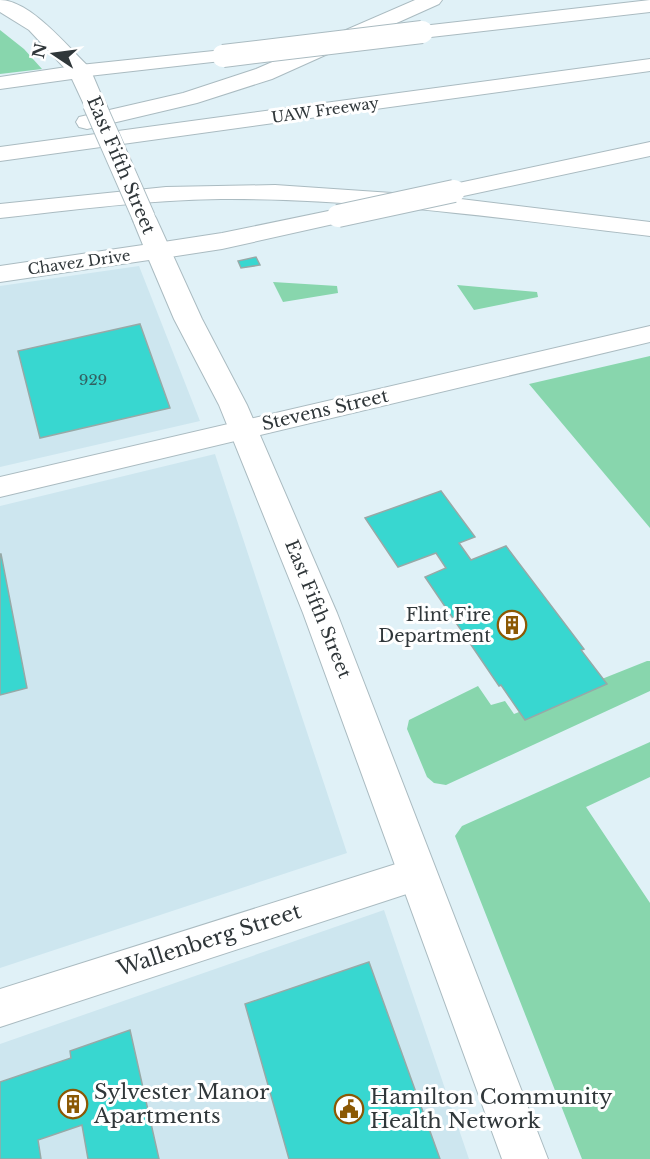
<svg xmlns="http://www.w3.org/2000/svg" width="650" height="1159" font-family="'Libre Baskerville',serif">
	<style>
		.built { fill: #cde6ef }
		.green { fill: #88d6ad }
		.building { fill: #38d7d0; stroke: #97a9a7; stroke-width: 1.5 }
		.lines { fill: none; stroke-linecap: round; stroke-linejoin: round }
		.street-casing { stroke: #aabbc1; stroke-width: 2 }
		.secondary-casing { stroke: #aabbc1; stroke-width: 2 }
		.primary-casing { stroke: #aabbc1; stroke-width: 2 }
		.highway-casing { stroke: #aabbc1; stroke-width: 2 }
		.street { fill: #fff; fill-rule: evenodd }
		.secondary { fill: #fff; fill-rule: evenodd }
		.primary { fill: #fff; fill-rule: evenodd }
		.highway { fill: #fff; fill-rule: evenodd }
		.primary-bridge-casing { stroke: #aabbc1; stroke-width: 24; stroke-linecap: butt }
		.highway-bridge-casing { stroke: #aabbc1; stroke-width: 24; stroke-linecap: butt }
		.primary-bridge { stroke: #fff; stroke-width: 22 }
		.highway-bridge { stroke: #fff; stroke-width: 22 }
		.labels { text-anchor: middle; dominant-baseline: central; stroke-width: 6; stroke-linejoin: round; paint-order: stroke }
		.far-street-label { font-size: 15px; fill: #30373a; stroke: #fff }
		.number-label { font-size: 15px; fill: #325f60 }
		.street-label { font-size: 18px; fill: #30373a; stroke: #fff }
		.poi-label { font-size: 18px; fill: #30373a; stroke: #fff; text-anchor: end }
		.near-street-label { font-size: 21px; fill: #30373a; stroke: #fff }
		.near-poi-label { font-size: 21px; fill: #30373a; stroke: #fff; text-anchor: start }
	</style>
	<rect width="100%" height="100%" fill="#e0f1f7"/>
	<!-- built -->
	<path class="built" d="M139,266L200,421L0,467V286Z
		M215,454L347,853L0,968V506Z
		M384,910L469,1159H0V1044Z"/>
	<!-- green -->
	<path class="green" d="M0,30L24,49L42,69L0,74Z
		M273,282L337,286L338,293L283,302Z
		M457,285L537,292L538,297L474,310Z
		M650,356V528L529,384Z
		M647,661H650V691L446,785L434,783L427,777L407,729L409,720L478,686L491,705L505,701L514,714Z
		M650,742V777L586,807L650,903V1159H582L455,836L462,826Z"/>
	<!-- building -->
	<path class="building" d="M256,257L260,265L241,268L238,261Z
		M140,324L170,408L40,438L18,351Z
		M441,491L475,537L459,543L471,560L506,546L584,649L581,650L607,684L525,720L501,685L499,686L425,577L446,568L436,553L398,567L365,518Z
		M1,554L27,688L0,695V554Z
		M369,962L440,1159H289L245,1004Z
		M130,1030L159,1159H88L82,1125L38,1140L41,1159H0V1082L71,1058L70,1051Z"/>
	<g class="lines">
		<!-- street casing -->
		<g class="street-casing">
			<path id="street" d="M650,326V342L0,497V477Z
				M418,857L431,862L436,874L431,886L0,1027V989Z"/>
		</g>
		<!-- secondary casing -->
		<g class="secondary-casing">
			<path id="secondary" d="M0,0C30,0 67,46 88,66L91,71L88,76L80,77L72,76L29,30L0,12Z"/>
		</g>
		<!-- primary casing -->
		<g class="primary-casing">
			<path id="primary" d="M80,65L88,66L91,71L105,104L102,109L94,111L86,109L72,79L0,89V77Z
				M144,211L153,213L156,218L202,319L247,405L337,613L548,1159H502L303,613L219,405L174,319L149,260L0,282V266L143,245L132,218L135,213Z"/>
		</g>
		<!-- highway casing -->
		<g class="highway-casing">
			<path id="highway" d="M415,0H442L439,4L272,79L197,103L87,129L79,127L76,122L79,117L183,93L256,69Z
				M650,0V12L422,38L415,36L412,32L415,28L422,26Z
				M223,50L230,52L233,56L230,60L80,77L72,76L69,71L72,66L80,65Z
				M650,59V71L0,161V147Z
				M650,142V156L454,198L445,196L442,191L445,186L454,184Z
				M275,185L436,196L650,222V236C508,219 365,198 221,199C147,200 73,210 0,218V204L166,187Z
				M338,209L347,211L350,216L347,221L222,249L157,259L148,256L144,251L148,246L157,243L222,233Z"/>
		</g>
		<!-- street -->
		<use href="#street" class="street"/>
		<!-- secondary -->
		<use href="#secondary" class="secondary"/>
		<!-- primary -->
		<use href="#primary" class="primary"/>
		<!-- highway -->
		<use href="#highway" class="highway"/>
		<!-- primary-bridge casing -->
		<g class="primary-bridge-casing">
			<path id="primary-bridge" d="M94,104L144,218"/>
		</g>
		<!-- highway-bridge casing -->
		<g class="highway-bridge-casing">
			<path id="highway-bridge" d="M223,56L422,32
				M338,216L454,191"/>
		</g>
		<!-- primary-bridge -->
		<use href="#primary-bridge" class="primary-bridge"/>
		<!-- highway-bridge -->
		<use href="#highway-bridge" class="highway-bridge"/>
	</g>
	<!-- icons -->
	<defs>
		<g id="building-ring" transform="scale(1.5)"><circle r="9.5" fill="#fff" stroke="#8b5804" stroke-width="1.5"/><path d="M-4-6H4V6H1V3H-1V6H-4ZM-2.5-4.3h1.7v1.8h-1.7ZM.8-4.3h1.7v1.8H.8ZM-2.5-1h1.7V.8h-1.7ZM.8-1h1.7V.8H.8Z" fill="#8b5804"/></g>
		<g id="civic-ring" transform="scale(1.5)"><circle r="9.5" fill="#fff" stroke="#8b5804" stroke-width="1.5"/><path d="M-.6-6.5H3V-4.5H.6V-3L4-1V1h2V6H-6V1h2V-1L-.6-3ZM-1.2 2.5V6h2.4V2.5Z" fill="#8b5804"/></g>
	</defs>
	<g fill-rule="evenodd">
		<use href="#building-ring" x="512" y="625"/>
		<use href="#building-ring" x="73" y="1104"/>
		<use href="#civic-ring" x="349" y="1109"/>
	</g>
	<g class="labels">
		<!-- far-street labels -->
		<g class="far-street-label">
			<text transform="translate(325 110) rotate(-8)">UAW Freeway</text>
			<text transform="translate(79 262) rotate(-8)">Chavez Drive</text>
		</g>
		<!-- number labels -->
		<g class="number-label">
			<text x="93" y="379">929</text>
		</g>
		<!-- street labels -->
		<g class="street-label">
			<text transform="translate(121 165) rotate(67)">East Fifth Street</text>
			<text transform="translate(325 410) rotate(-13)">Stevens Street</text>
			<text transform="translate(318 609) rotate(68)">East Fifth Street</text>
		</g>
		<!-- poi labels -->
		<g class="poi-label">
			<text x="491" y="615">Flint Fire<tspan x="491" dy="21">Department</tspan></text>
		</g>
		<!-- near-street labels -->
		<g class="near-street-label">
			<text transform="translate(209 940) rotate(-18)">Wallenberg Street</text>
		</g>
		<!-- near-poi labels -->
		<g class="near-poi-label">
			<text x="94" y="1092">Sylvester Manor<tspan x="94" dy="24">Apartments</tspan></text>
			<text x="370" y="1097">Hamilton Community<tspan x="370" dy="24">Health Network</tspan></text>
		</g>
	</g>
	<!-- north arrow -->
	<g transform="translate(54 54) rotate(283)" stroke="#ffffff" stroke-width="4.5" paint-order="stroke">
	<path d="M0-4.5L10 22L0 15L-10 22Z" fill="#30373a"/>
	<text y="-9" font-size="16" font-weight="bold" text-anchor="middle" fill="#30373a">N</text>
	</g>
</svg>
